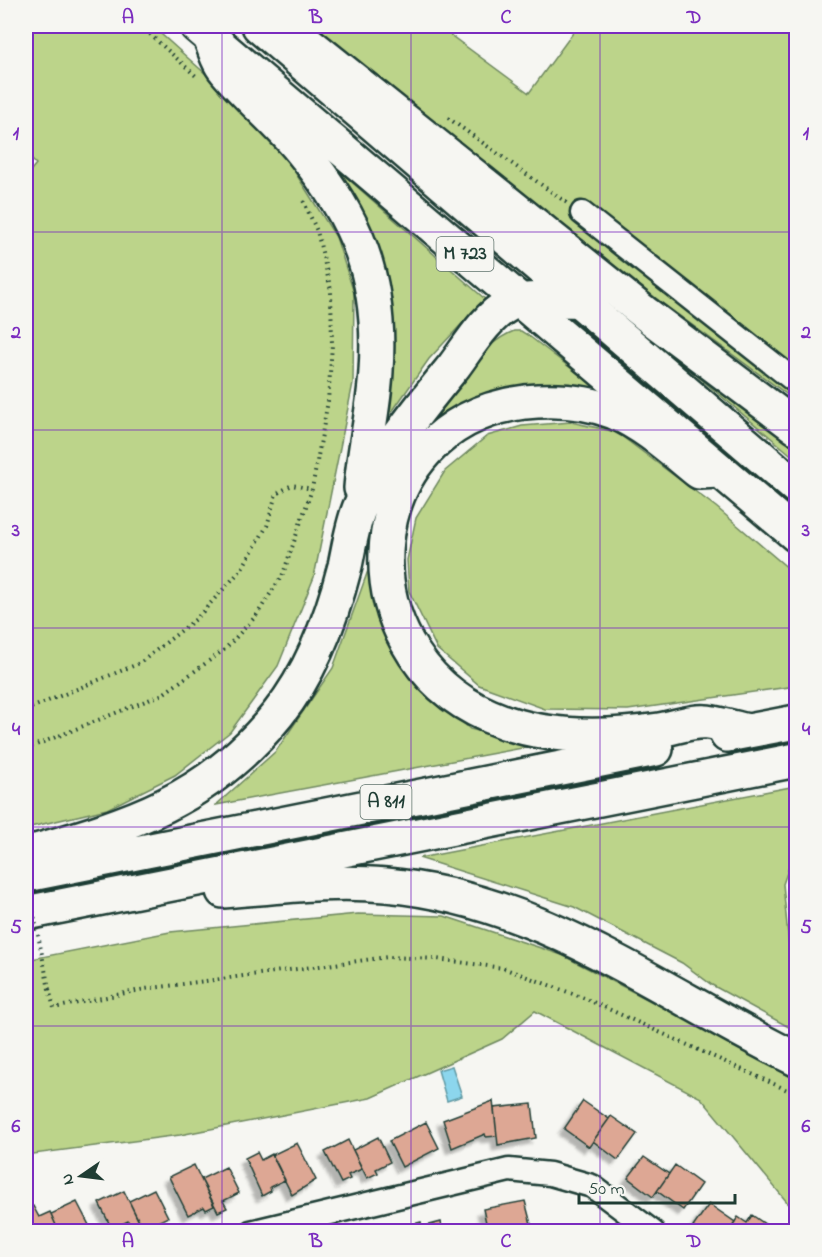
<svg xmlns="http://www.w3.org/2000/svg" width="822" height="1257" font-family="'Indie Flower',sans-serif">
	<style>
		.green { fill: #bcd48a; stroke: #6e885f; stroke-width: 1.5 }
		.water { fill: #8cd6ed; stroke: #6099a3; stroke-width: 1.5 }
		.building { fill: #dda794; stroke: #1f3d34; stroke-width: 1.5; filter: url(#shadow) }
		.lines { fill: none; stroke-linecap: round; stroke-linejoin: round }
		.street-casing { stroke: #1f3d34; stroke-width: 27 }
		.primary-casing { stroke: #1f3d34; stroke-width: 38 }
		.highway-casing { stroke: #1f3d34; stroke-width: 38 }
		.path { stroke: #1f3d34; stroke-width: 4; stroke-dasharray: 1.5 4.5; stroke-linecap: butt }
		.street { stroke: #f6f6f2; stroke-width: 22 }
		.primary { stroke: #f6f6f2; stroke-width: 33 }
		.highway { stroke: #f6f6f2; stroke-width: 33 }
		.path-bridge { stroke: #1f3d34; stroke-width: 4; stroke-dasharray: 1.5 4.5; stroke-linecap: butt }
		.grid { fill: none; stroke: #7b2cbf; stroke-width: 1.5; stroke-opacity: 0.55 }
		.labels { text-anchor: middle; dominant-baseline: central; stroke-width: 4.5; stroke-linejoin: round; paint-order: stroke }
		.shield { fill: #f6f6f2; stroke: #60746d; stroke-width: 1.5 }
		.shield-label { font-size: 20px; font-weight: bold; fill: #1f3d34 }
		.neatline { fill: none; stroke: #7b2cbf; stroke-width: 2 }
		.grid-label { font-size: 20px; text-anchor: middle; font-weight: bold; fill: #7b2cbf }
	</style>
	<defs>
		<filter id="shadow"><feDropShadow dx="-5.5" dy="5.5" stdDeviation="1.5" flood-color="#0004"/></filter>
	</defs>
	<rect width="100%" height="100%" fill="#f6f6f2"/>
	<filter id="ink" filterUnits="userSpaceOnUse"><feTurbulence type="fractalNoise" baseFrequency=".0167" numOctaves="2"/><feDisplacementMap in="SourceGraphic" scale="12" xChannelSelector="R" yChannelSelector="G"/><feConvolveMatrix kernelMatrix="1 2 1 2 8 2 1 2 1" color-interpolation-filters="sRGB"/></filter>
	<g filter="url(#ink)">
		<!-- green -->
		<path class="green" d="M26,26H152L208,76L279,147L336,237L354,293L353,383L314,577L278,666L230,732L175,775L107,809L26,828V176L36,164L26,154Z
			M312,26H438L529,93L578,26H796V401L662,303Z
			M330,163L485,299L429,359L377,433L387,371Z
			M589,285L796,438V459Z
			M514,331H521L529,336L607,396C579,394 547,386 520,388C467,391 430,434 394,467C423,428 470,348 514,331Z
			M571,422L616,432L716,507L796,575V686L628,710L545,709L479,685L437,649L409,591L407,560L416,518L445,471L487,436L522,426Z
			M370,565L376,608L420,684L470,729L538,745L216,805L276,751L333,668Z
			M796,786V847L783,884L789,946L796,966V1031L712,985L682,963L574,907L419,858Z
			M358,914L444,916L562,955L724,1039L796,1080V1213L701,1098L535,1011L502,1039L370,1098L180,1135L26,1155V960L170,932Z"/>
		<!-- water -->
		<path class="water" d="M452,1066L462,1096L447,1101L438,1070Z"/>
		<!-- building -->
		<path class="building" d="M493,1101L497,1136L486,1137L485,1134L452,1148L443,1120Z
			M583,1101L609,1119L589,1147L564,1129Z
			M532,1104L536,1138L498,1145L494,1108Z
			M611,1116L637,1134L618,1160L593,1141Z
			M426,1122L439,1148L402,1167L389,1141Z
			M378,1137L390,1162L376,1169L378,1173L367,1178L353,1150Z
			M348,1140L362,1169L348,1175L350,1179L341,1183L325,1152Z
			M297,1143L316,1180L292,1195L272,1155Z
			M257,1152L261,1160L272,1154L285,1180L270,1187L271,1191L262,1196L245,1158Z
			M644,1157L669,1174L653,1197L628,1178Z
			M194,1165L214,1206L206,1210L204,1207L188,1215L169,1177Z
			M675,1165L701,1184L683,1210L657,1191Z
			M226,1167L239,1193L223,1201L227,1208L218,1212L201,1179Z
			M154,1189L168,1217L143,1229L129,1201Z
			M124,1191L140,1224L132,1228L128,1221L112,1229L99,1203Z
			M525,1201L531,1224L508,1232H488L483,1209Z
			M77,1202L90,1227L81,1232H59L51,1214Z
			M709,1204L735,1222L728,1232H700L693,1227Z
			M33,1206L39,1217L50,1212L59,1232H30L26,1223V1210Z
			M752,1215L769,1227L766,1232H728L738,1217L747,1223Z
			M421,1222L422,1227L441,1222L443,1232H407L406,1226Z"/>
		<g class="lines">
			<!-- street casing -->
			<g class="street-casing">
				<path id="street" d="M582,213L796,382
					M251,1232L509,1170L550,1174L592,1186L653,1232"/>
			</g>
			<!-- primary casing -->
			<g class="primary-casing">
				<path id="primary" d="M197,26L796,535
					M259,26L796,487"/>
			</g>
			<!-- highway casing -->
			<g class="highway-casing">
				<path id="highway" d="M210,37C214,48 218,62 225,70C248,98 277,121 300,149C358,219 382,279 376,371C374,410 364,449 361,488
					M274,37L307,42L646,314L796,427
					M720,471L699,472C673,451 645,425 614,412C586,401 555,399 525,402C354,424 339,651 489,716C541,739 604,738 659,730C674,728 693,720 708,722C721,724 735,728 748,731
					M727,735L796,722
					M26,854C129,824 207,802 278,714C311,673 332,617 345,566C349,547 352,527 359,509C380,455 418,410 454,366C469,346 486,317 508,305C528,295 558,302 580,300
					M26,875L656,749
					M223,891C277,887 331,880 386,885C542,899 661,993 796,1059
					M26,913L796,760"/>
			</g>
			<!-- path -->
			<path class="path" d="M141,26L196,76
				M448,118L567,203
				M26,710L140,663L196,619L241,570L267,526L276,494L292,485L312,489
				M26,749L163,694L224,650L256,616L283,574L312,489L328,401L332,345L331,290L317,231L302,198
				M49,989L54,1008L145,989L388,957L437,959L503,968L584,998L796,1094
				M789,1232L796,1222"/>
			<!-- street -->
			<use href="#street" class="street"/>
			<!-- primary -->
			<use href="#primary" class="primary"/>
			<!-- highway -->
			<use href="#highway" class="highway"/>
			<!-- path-bridge -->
			<path class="path-bridge" d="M26,876L49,989"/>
		</g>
	</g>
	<!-- grid -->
	<path class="grid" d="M222,26V1232M411,26V1232M600,26V1232M26,232H796M26,430H796M26,628H796M26,827H796M26,1026H796"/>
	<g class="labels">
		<!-- shield labels -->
		<g class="shield">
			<rect x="436.5" y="237" width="57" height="34" rx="4.5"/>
			<rect x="360.5" y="785" width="51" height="34" rx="4.5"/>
		</g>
		<g class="shield-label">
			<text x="465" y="254">M 723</text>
			<text x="386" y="802">A 811</text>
		</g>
	</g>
	<!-- margin -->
	<rect width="822" height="1257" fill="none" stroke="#f6f6f2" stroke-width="66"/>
	<!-- north arrow -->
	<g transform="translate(81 1176) rotate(256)" stroke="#f6f6f2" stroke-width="4.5" paint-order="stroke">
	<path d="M0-4.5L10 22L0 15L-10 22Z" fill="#1f3d34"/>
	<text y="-9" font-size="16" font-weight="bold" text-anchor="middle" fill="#1f3d34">N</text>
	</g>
	<!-- scale -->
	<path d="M579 1194v9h156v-9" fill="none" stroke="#1f3d34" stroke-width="3"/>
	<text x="588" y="1194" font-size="18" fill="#1f3d34" stroke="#f6f6f2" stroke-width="4.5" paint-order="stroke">50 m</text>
	<rect x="33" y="33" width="756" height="1191" class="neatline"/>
	<g class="grid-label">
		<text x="128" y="23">A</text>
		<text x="316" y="23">B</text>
		<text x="506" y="23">C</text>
		<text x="694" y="23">D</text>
		<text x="16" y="139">1</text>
		<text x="806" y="139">1</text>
		<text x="16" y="338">2</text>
		<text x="806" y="338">2</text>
		<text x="16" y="536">3</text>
		<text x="806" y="536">3</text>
		<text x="16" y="735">4</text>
		<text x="806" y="735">4</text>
		<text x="16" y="933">5</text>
		<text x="806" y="933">5</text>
		<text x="16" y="1132">6</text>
		<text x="806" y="1132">6</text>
		<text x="128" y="1247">A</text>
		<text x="316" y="1247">B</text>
		<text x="506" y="1247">C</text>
		<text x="694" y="1247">D</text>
	</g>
</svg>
